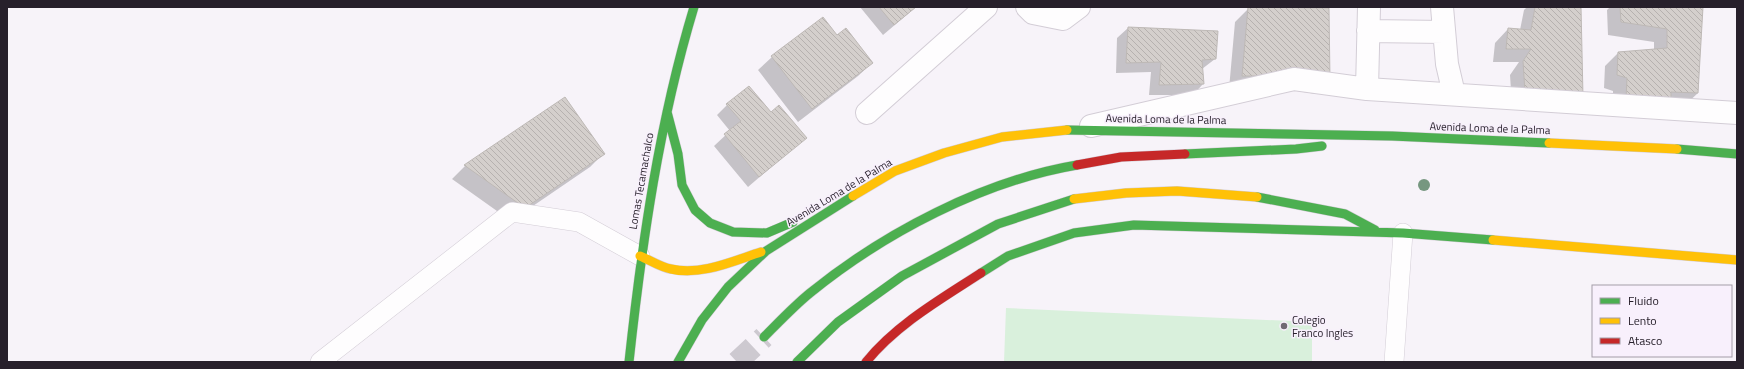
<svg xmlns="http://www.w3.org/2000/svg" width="1744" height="369" font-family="'Titillium Web',sans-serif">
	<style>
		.garden { fill: #d9f0dc }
		.shadow { fill: #0003 }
		.building { fill: url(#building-back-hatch); stroke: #beb9b6 }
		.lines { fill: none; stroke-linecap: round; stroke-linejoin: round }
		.secondary-tunnel { stroke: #cdc9d0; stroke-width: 22; stroke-dasharray: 22 11; stroke-linecap: butt }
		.lane-casing { stroke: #d3cdd6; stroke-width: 20 }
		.street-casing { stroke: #d3cdd6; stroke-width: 24 }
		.fast-casing { stroke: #d3cdd6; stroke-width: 10 }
		.slow-casing { stroke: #d3cdd6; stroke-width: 10 }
		.jam-casing { stroke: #d3cdd6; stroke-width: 10 }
		.lane { stroke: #fefdfe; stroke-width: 19 }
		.street { stroke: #fefdfe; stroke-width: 22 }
		.fast { stroke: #4caf50; stroke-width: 9 }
		.slow { stroke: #ffc107; stroke-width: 9 }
		.jam { stroke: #c62828; stroke-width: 9 }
		.tree { fill: #769780 }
		.poi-dot { fill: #706a73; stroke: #f8f0fc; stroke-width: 1.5 }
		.labels { text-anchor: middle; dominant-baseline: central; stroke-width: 3; stroke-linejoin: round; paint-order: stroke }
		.street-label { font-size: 11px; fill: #27202b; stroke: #f8f0fc }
		.poi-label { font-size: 11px; fill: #27202b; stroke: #f8f0fc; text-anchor: start }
	</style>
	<defs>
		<pattern id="building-back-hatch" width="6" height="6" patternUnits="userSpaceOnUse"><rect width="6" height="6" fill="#d4cfcc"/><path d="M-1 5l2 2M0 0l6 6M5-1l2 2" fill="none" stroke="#b6b1af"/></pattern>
	</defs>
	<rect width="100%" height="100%" fill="#f7f3f9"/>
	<!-- garden -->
	<path class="garden" d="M1006,308L1312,322V362H1004Z"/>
	<!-- shadow -->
	<path class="shadow" d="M860,7H916L883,35Z
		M1527,7H1580L1582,96L1512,106L1510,75L1519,62H1493L1495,43L1508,29L1520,30L1524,10Z
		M1610,7H1702L1698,93L1684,106L1613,112V91L1604,88L1605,66L1618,53L1654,50V42L1608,35L1607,10Z
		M1249,8L1329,81L1316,94L1285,89H1229L1235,22Z
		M1128,28L1217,32L1215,59L1202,69L1203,84L1193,95H1149L1151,72L1116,73L1117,38Z
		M836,36L872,63L858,76L798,122L758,70L772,57Z
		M727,105L770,113L805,138L748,187L714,146L730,131L717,115Z
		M603,154L590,167L511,221L452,179L465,166Z"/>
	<!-- building -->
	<path class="building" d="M879,7H916L894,25Z
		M1248,7L1329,8L1330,81L1299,76H1242Z
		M1535,7H1581L1583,97L1525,93L1523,61L1531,49H1506L1508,28L1531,30Z
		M1620,7H1703L1698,93L1671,92V102L1626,99L1627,78L1617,75L1618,52L1667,48V29L1621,22Z
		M823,17L837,35L846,28L873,63L812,109L771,56Z
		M1128,27L1218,31L1216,59L1202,60L1204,84L1159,85L1161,62L1126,63Z
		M749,86L771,112L779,105L807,138L759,177L724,134L741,121L726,104Z
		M565,97L605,154L525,208L464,165Z"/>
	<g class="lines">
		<!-- secondary-tunnel -->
		<path class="secondary-tunnel" d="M737,362L764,337"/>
		<!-- lane casing -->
		<g class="lane-casing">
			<path id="lane" d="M320,362L512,212L579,222L640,256
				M1394,362L1403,233"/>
		</g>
		<!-- street casing -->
		<g class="street-casing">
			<path id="street" d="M1027,7L1033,13L1063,19L1079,7
				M1442,7L1447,64L1454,94
				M1368,31L1444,32
				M1367,89L1369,7
				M867,113L986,7
				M1091,126L1294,79L1367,89L1737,113"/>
		</g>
		<!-- fast casing -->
		<g class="fast-casing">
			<path id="fast" d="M667,112L678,154L682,185L695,210L710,223L733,232L767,233L793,222
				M1067,130L1392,136L1549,143
				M1677,149L1737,154
				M1185,154L1296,149L1322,146
				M1257,197L1345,214L1375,230
				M981,273L1008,256L1074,233L1134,225L1403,233L1493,240
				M764,337C779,322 794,306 810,293C884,233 983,181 1077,165
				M629,362C642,242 659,123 694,7
				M678,362L702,320L728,287L766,251L853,196
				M797,362L838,322L902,276L998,224L1074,199"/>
		</g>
		<!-- slow casing -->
		<g class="slow-casing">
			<path id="slow" d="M1549,143L1677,149
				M853,196L895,171L944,153L1002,137L1067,130
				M1074,199L1126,193L1177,191L1257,197
				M1493,240L1737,260
				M640,256C650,260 660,267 671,269C701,276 733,261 761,252"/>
		</g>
		<!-- jam casing -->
		<g class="jam-casing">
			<path id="jam" d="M1077,165L1121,157L1185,154
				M866,362C897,324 941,299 981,273"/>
		</g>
		<!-- lane -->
		<use href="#lane" class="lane"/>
		<!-- street -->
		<use href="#street" class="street"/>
		<!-- fast -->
		<use href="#fast" class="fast"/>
		<!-- slow -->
		<use href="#slow" class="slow"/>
		<!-- jam -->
		<use href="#jam" class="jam"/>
	</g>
	<!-- trees -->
	<circle class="tree" cx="1424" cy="185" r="6"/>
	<!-- markers -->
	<circle class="poi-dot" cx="1284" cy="326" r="4"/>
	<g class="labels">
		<!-- street labels -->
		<g class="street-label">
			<text transform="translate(1166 119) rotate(1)">Avenida Loma de la Palma</text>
			<text transform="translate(1490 128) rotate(2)">Avenida Loma de la Palma</text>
			<text transform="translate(641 181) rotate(-80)">Lomas Tecamachalco</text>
			<text transform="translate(839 192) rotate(-31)">Avenida Loma de la Palma</text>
		</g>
		<!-- poi labels -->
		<g class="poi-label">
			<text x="1292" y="320">Colegio<tspan x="1292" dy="13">Franco Ingles</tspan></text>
		</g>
	</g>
	<!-- border -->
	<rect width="1744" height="369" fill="none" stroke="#27202b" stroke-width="16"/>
	<!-- legend -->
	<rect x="1592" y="285" width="140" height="72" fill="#f8f0fc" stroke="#a49da8"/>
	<rect x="1600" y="298" width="20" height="6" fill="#4caf50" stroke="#a49da8"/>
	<text x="1628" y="305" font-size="12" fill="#27202b">Fluido</text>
	<rect x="1600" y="318" width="20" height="6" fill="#ffc107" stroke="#a49da8"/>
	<text x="1628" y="325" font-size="12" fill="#27202b">Lento</text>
	<rect x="1600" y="338" width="20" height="6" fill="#c62828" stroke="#a49da8"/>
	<text x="1628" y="345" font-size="12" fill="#27202b">Atasco</text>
</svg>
